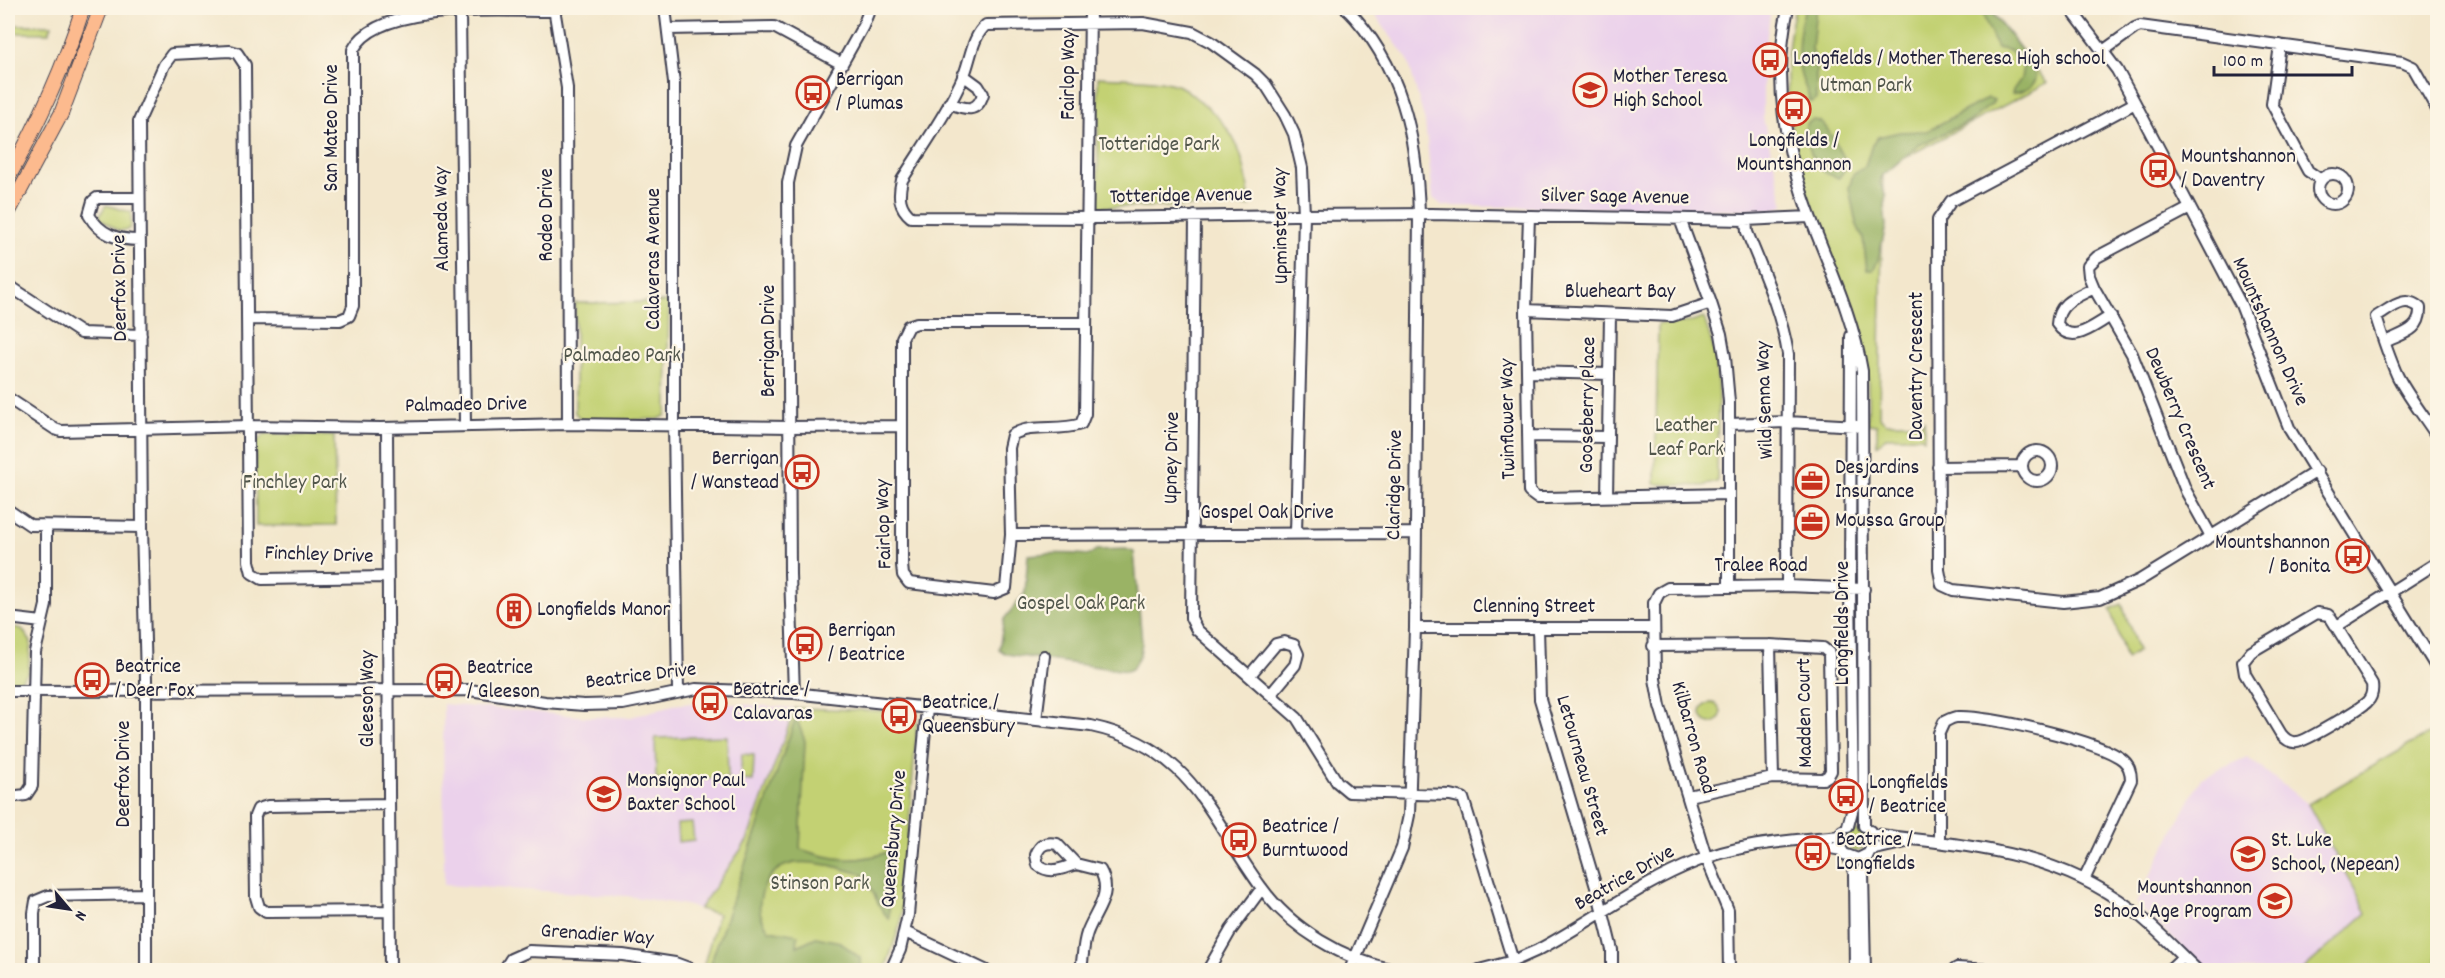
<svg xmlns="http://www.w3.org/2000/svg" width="2445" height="978" font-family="Dekko,sans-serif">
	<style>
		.built { fill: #ebd1eb }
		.green { fill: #c3d173; stroke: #727a57; stroke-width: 1.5 }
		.forest { fill: #9ab365; stroke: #5e6a50; stroke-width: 1.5 }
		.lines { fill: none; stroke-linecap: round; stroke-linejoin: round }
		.minor-casing { stroke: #414051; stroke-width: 14 }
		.major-casing { stroke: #414051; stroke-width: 16 }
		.minor { stroke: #fff; stroke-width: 10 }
		.major { stroke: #fcba8e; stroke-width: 14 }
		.labels { text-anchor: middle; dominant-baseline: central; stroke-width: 4.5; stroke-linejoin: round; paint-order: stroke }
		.poi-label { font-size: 21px; fill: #22223b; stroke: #fcf5e5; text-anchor: start }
		.street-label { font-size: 21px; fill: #22223b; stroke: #fcf5e5 }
		.park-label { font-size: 21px; fill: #52574c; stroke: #fcf5e5 }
	</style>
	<rect width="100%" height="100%" fill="#fcf5e5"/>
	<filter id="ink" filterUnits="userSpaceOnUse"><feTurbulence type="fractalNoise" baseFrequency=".0167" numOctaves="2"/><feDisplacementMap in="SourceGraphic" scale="12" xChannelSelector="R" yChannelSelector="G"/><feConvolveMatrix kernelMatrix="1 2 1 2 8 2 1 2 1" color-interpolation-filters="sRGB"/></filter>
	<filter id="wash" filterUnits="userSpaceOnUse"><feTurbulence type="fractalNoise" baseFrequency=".008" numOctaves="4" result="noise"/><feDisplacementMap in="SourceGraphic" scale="24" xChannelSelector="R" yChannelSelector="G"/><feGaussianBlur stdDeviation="1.35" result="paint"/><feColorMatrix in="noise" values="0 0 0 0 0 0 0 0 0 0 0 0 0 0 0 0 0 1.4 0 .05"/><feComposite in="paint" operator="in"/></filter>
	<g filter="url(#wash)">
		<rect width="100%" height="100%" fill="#f3e7cc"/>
		<!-- built -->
		<path class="built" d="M1370,8H1771L1763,62V118L1784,205L1773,210L1443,206L1433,198L1425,122L1408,60Z
			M701,702L795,708L747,841L699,909L686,905L627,896L444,885L443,704L588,717H631L673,705Z
			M2247,757L2308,804L2367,913L2302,970H2205L2136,903L2201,778Z"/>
		<!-- green -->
		<path class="green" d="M1795,8H1989L2047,83L1883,169L1879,417L1886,423H1921L1924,420V439L1921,437H1886L1877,445V425L1868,424C1868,406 1869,387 1867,369C1863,339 1849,310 1839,282C1804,189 1771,109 1795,8Z
			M11,25H52L49,33H9Z
			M1098,77C1121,79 1161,77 1181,87C1188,90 1194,97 1200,101C1238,131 1246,160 1250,206L1098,207Z
			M106,205L131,212V226L129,229L119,231L100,219L99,216Z
			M669,302L667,410L665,416L659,419L584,422L575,413V303Z
			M1704,318L1716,356L1718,396L1717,482L1703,486L1655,484L1658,324L1692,322Z
			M265,434L334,436L336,525L256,526L255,443Z
			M2122,604L2138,651L2126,659L2110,609Z
			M8,626L22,629L31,642L28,673L15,685L8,684Z
			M1701 713a10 10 0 1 1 20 0a10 10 0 1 1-20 0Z
			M795,708L918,712L901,922L885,970H714L704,964L718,914L699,909L747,841Z
			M2437,729V970H2302L2367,913L2308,804Z
			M727,736L728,778L656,780L655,738Z
			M742,754L754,755L753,781L740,780Z
			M692,823L694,840L678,842L677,824Z
			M1846 841a10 10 0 1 1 20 0a10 10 0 1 1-20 0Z"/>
		<!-- forest -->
		<path class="forest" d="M1805,8H1816L1812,48L1816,69V99L1812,102L1810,101C1808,93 1805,86 1802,79C1795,56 1799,29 1805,8Z
			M1980,8H1988C1996,19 2039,68 2036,79C2033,88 2020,93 2012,94L2013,90L2021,79L2023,66L2010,51L1997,48Z
			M1988,98L1994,100L1992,104L1970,121L1919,145L1882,176L1880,183L1886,196L1884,205L1886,226L1878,261L1873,270H1867L1863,238L1856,223L1849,188L1853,175L1865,166L1872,145L1878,137L1900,132L1927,131Z
			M1812,120C1817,120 1822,122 1825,126C1827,128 1847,162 1848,165L1839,178C1813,173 1810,152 1805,130L1806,125Z
			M1126,549L1134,552L1142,642L1140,655L1132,669L1127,671L1006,654L999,649L1004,619L1025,593L1028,555C1048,553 1068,553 1089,555L1096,550Z
			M796,717L805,741L800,849C832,860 857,864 890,851L889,919C876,906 874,888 862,874C828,865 777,846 762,892C757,909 760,917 769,930L798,935L797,946L816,937L840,942L860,958L861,970H725L711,962Z"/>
	</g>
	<g filter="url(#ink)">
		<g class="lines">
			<!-- minor casing -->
			<g class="minor-casing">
				<path id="minor" d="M554,8L567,88L568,424
					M665,8L674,83V425L678,691
					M1346,8C1402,65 1417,137 1419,214L1415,628L1409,815L1402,848L1350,970
					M1788,8C1772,80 1785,150 1811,219C1830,269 1853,317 1862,371L1864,826
					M2070,8L2117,70L2135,103L2241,305L2290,430L2438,670
					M460,12L465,425
					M668,29L774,27L842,64
					M2280,45L2272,104L2308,171L2321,180
					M2103,51L2135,28L2140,26L2402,62L2413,67L2438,111
					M949,103C965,109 977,114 983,94L978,86L963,75
					M2135,103L1951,201L1938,220L1939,570L1942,585L1953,590L2063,602L2100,598L2140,580L2317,471
					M2318 189a15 15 0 1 1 30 0a15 15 0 1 1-30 0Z
					M138,198H97L93,201L89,215C100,235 118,240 139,240
					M2190,208L2097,257L2088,266L2089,276L2094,288L2132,354L2186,491L2211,536
					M1195,216L1191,618L1197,630L1297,718L1337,782L1349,792L1450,795L1463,798L1513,961
					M1529,216L1526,310L1529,492L1537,498H1546L1729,494
					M1680,219L1711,303L1721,334L1725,357L1729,402V586
					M1746,220L1747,232C1763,272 1781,311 1788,354L1787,586
					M8,287L14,289L81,333L141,335
					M2094,288C2077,297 2058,302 2057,324C2072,346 2093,326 2111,316
					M1526,310L1672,316L1711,303
					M248,319L340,320L349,316L353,306V50C378,0 506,12 554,11
					M1086,323H917L908,326L902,338V565L903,575L909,583L994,593L1006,588L1011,535L1009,448L1012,435C1032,423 1058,432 1081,424L1085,414L1090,8
					M2385,342C2403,333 2421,331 2420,308C2404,294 2392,308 2376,317C2382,336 2389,357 2397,375C2408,397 2425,417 2438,438
					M1528,372L1609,374
					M8,398L55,429L61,431L249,426L381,428L568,424L790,427L902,426
					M1729,424L1788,422L1857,426
					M387,428L390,970
					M1528,436L1608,437
					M2022 466a15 15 0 1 1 30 0a15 15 0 1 1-30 0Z
					M1938,467L2022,466
					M1607,497L1610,315
					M8,510L30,525L142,527
					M1296,533L1304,215L1302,168L1294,134L1285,115L1266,85L1255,74L1211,42L1192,32L1143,23L986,25C972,37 971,58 964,75C948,112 923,146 902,180C898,196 899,207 911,217L1097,218L1294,215H1304L1431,214L1746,220L1810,217
					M1011,535L1415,533
					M2317,613L2328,615L2331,618L2372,684C2373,691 2372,697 2367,702C2361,708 2305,742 2297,742C2290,743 2285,739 2281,734L2245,674L2243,662L2251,652Z
					M8,618L42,622
					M2337,626L2438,562
					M1415,628H1653
					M1538,628L1540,699L1599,897L1612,950V970
					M1770,645L1773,778
					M1653,646L1770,645L1823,648L1829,653L1831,771L1828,776L1823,779L1773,778L1688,796
					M1250,675L1276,644L1284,642L1294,645L1298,654L1295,665L1271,694
					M8,691L470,690L545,702L584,705L623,704L696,689L794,693L1091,726C1192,748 1207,813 1261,887C1291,929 1344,960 1394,970
					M794,693L790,574L788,183L796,146L863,26L870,8
					M1036,720L1044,656
					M8,797L26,795L32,786L35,652L46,605V526
					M389,804L268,806L258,809L255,816L256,897L259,907L266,912L389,911
					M1848,826L1853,808L1850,588L1851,336
					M1842,831L1839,846L1844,854L1858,859L1868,854
					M1872,834C1965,846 2051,849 2130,908C2154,926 2175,949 2197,970
					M1939,840V733L1944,722C1948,720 1953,717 1957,717C1988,715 2100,741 2123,760C2129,765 2131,772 2131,780L2084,880
					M1805,843L1841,850
					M1871,850L1906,842
					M1849,857L1854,873L1855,970
					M1076,864C1062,868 1051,875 1038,865L1036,855C1040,844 1046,842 1057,844L1076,864L1100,870C1114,894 1095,911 1087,933C1083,944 1083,958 1081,970
					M905,932L985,970
					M34,970V913L36,901L48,896L146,894
					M146,970V680L142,527L139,121L164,65L172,54L230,51L237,53L245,65L249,561L252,573L262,579L388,577
					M504,970L511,959L529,951L623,955L675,963L694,970
					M891,970L900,950L908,915L927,708
					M1208,970L1231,930L1262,888
					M1479,970L1513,961L1538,950C1591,922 1639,884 1695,862C1741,843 1790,841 1839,836
					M1729,970L1728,910L1706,857L1660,706L1655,679L1654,603L1659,593L1668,588L1787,586L1864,589
					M1865,970L1863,872L1866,859L1873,844L1870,831
					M1954,970L1957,968L1990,970
					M2169,970L2183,957"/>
			</g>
			<!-- major casing -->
			<g class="major-casing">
				<path id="major" d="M8,178C38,124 64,67 83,8
					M8,213L61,114L101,8"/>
			</g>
			<!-- minor -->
			<use href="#minor" class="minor"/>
			<!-- major -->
			<use href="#major" class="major"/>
		</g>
	</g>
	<!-- icons -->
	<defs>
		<g id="bus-ring" transform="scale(1.725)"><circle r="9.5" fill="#fcf5e5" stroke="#c8321e" stroke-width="1.5"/><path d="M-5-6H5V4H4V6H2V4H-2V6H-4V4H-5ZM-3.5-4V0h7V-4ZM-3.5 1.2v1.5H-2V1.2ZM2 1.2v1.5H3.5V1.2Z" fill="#c8321e"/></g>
		<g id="school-ring" transform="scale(1.725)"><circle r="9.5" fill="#fcf5e5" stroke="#c8321e" stroke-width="1.5"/><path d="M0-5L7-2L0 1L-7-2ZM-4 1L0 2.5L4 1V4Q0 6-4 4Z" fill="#c8321e"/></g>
		<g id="office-ring" transform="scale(1.725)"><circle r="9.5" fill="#fcf5e5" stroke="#c8321e" stroke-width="1.5"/><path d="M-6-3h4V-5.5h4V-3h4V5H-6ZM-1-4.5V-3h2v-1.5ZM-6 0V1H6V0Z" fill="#c8321e"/></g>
		<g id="building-ring" transform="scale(1.725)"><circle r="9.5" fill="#fcf5e5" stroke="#c8321e" stroke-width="1.5"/><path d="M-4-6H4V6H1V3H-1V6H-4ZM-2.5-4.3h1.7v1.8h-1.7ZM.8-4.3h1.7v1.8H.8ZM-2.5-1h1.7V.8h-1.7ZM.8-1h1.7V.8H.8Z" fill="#c8321e"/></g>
	</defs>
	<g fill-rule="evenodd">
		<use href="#bus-ring" x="1770" y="60"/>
		<use href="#school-ring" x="1590" y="90"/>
		<use href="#bus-ring" x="813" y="93"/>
		<use href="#bus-ring" x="1794" y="109"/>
		<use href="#bus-ring" x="2158" y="170"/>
		<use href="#bus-ring" x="802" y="472"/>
		<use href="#office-ring" x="1812" y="481"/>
		<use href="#office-ring" x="1812" y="522"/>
		<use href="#bus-ring" x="2353" y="556"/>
		<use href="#building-ring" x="514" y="611"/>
		<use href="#bus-ring" x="805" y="644"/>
		<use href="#bus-ring" x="92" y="680"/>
		<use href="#bus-ring" x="444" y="681"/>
		<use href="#bus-ring" x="710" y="703"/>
		<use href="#bus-ring" x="899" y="716"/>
		<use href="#school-ring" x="604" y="794"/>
		<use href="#bus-ring" x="1846" y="796"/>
		<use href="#bus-ring" x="1239" y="840"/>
		<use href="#bus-ring" x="1813" y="853"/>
		<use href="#school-ring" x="2248" y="854"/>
		<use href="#school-ring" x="2275" y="901"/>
	</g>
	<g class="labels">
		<!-- poi labels -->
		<g class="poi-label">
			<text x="1793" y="60">Longfields / Mother Theresa High school</text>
			<text x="1613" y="78">Mother Teresa<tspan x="1613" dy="24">High School</tspan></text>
			<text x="836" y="81">Berrigan<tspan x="836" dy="24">/ Plumas</tspan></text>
			<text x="1794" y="142" text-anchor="middle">Longfields /<tspan x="1794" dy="24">Mountshannon</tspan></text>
			<text x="2181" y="158">Mountshannon<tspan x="2181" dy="24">/ Daventry</tspan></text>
			<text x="779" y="460" text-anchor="end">Berrigan<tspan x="779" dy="24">/ Wanstead</tspan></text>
			<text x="1835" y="469">Desjardins<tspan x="1835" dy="24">Insurance</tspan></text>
			<text x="1835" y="522">Moussa Group</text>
			<text x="2330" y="544" text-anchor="end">Mountshannon<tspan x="2330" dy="24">/ Bonita</tspan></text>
			<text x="537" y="611">Longfields Manor</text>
			<text x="828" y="632">Berrigan<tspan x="828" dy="24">/ Beatrice</tspan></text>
			<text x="115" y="668">Beatrice<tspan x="115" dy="24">/ Deer Fox</tspan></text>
			<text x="467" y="669">Beatrice<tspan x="467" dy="24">/ Gleeson</tspan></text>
			<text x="733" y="691">Beatrice /<tspan x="733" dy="24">Calavaras</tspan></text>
			<text x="922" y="704">Beatrice /<tspan x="922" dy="24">Queensbury</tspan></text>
			<text x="627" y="782">Monsignor Paul<tspan x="627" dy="24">Baxter School</tspan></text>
			<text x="1869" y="784">Longfields<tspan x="1869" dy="24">/ Beatrice</tspan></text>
			<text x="1262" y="828">Beatrice /<tspan x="1262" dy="24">Burntwood</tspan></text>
			<text x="1836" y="841">Beatrice /<tspan x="1836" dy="24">Longfields</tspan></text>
			<text x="2271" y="842">St. Luke<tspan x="2271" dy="24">School, (Nepean)</tspan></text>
			<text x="2252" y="889" text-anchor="end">Mountshannon<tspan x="2252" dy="24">School Age Program</tspan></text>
		</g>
		<!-- street labels -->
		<g class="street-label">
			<text transform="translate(1070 75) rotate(-90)">Fairlop Way</text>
			<text transform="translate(333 128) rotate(-90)">San Mateo Drive</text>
			<text transform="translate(1181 197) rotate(-1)">Totteridge Avenue</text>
			<text transform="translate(1615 198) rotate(1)">Silver Sage Avenue</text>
			<text transform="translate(548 215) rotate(-90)">Rodeo Drive</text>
			<text transform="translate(443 219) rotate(-91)">Alameda Way</text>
			<text transform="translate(1282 226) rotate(-91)">Upminster Way</text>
			<text transform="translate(655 259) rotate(-90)">Calaveras Avenue</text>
			<text transform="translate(121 288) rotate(-91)">Deerfox Drive</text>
			<text x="1620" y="293">Blueheart Bay</text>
			<text transform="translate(2269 332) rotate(66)">Mountshannon Drive</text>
			<text transform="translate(770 341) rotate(-90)">Berrigan Drive</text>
			<text transform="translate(1918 366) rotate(-90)">Daventry Crescent</text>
			<text transform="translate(1766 400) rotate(-92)">Wild Senna Way</text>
			<text transform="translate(1589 405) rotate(-89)">Gooseberry Place</text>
			<text transform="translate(466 406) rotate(-1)">Palmadeo Drive</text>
			<text transform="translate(1509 419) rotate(-91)">Twinflower Way</text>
			<text transform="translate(2179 419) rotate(67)">Dewberry Crescent</text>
			<text transform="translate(1173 458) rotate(-89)">Upney Drive</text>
			<text transform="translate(1396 485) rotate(-89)">Claridge Drive</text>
			<text x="1267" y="514">Gospel Oak Drive</text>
			<text transform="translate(885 524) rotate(-92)">Fairlop Way</text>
			<text transform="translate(319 556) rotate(2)">Finchley Drive</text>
			<text x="1761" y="567">Tralee Road</text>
			<text x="1534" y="608">Clenning Street</text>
			<text transform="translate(1844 623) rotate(-90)">Longfields Drive</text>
			<text transform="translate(641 677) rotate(-7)">Beatrice Drive</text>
			<text transform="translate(369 699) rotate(-90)">Gleeson Way</text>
			<text transform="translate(1806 713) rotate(-91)">Madden Court</text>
			<text transform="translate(1692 738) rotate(74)">Kilbarron Road</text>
			<text transform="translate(1581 766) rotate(74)">Letourneau Street</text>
			<text transform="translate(125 774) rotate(-90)">Deerfox Drive</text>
			<text transform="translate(895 839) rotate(-85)">Queensbury Drive</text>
			<text transform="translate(1625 879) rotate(-30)">Beatrice Drive</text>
			<text transform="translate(597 936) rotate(4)">Grenadier Way</text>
		</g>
		<!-- park labels -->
		<g class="park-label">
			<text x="1866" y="87">Utman Park</text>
			<text x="1159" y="146">Totteridge Park</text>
			<text x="622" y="357">Palmadeo Park</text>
			<text x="1686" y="427">Leather<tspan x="1686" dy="24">Leaf Park</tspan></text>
			<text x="295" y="484">Finchley Park</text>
			<text x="1081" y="605">Gospel Oak Park</text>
			<text x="820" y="885">Stinson Park</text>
		</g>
	</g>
	<!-- margin -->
	<rect width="2445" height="978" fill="none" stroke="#fcf5e5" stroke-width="30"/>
	<!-- north arrow -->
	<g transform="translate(69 909) rotate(119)" stroke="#fcf5e5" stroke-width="4.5" paint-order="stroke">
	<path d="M0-4.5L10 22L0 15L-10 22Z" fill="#22223b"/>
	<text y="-9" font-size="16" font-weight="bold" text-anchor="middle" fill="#22223b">N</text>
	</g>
	<!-- scale -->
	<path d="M2214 66v9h138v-9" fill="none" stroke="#22223b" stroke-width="3"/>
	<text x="2223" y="66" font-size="18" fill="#22223b" stroke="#fcf5e5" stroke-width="4.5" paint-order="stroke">100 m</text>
</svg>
